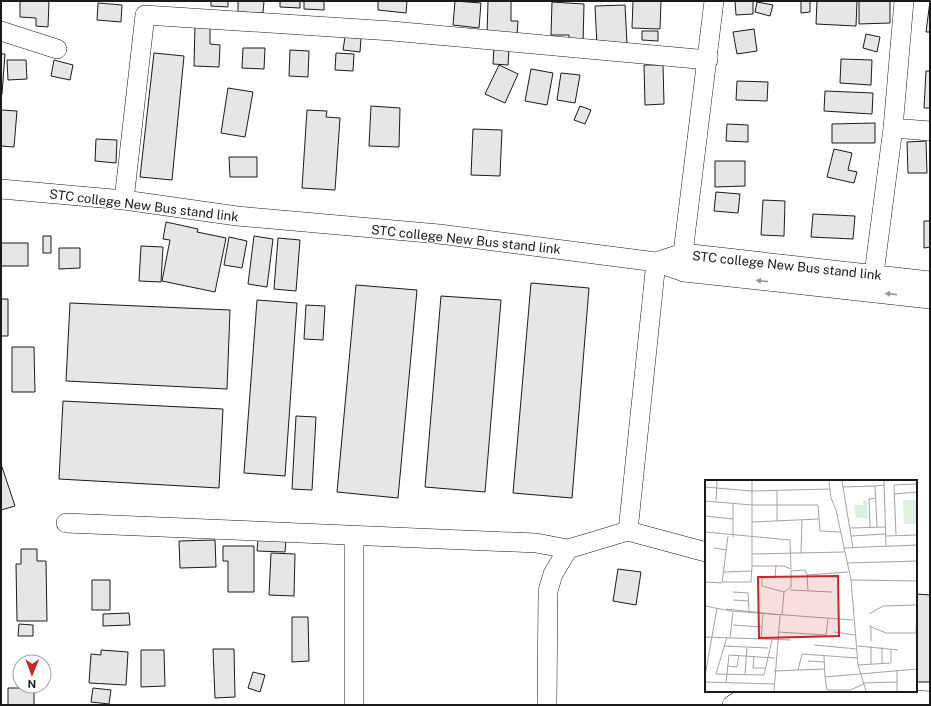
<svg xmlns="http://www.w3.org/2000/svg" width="931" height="706" viewBox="0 0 931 706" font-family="'Public Sans',sans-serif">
<rect width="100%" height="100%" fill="#fff"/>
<path fill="#e6e6e6" stroke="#1a1a1a" d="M20,1h29l-1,26 -12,-1v-8l-16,-1z
M211,1h17v6l-17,-1z
M238,1h26l-1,12 -25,-1z
M280,1h20v7l-20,-1z
M304,1h20v9l-20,-1z
M378,1h29l-1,12 -28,-3z
M455,1l26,2 -2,25 -26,-3z
M488,1h23v20h7l-1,14h-30z
M633,1h28l-1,28 -28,-1z
M735,1h18v13l-17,1z
M801,1h9v11l-9,1z
M817,1h40l-1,25 -40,-2z
M859,1h31v22l-31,1z
M930,1v31h-4z
M552,2l32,2 -1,39h-14v-8h-18z
M757,2l16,3 -3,11 -15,-4z
M98,3l24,2 -1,17 -24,-2z
M625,5l2,39 -30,2 -2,-40z
M195,24h15v20l10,1 -1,22 -25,-1z
M754,29l3,22 -20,3 -4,-22z
M642,31h16v10l-16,-1z
M866,34l14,3 -3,15 -14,-4z
M345,37l16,1 -1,14 -17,-2z
M494,47l15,1 -1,17 -15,-1z
M243,48h22l-1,21 -22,-1z
M290,50l19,1 -1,26 -19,-1z
M154,53l30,3 -12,124 -32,-3z
M336,53l18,1 -1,17 -18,-1z
M1,54h4l-3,40h-1z
M841,59l31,1 -1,25 -31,-2z
M7,60h19l1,19 -19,1z
M54,60l19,5 -3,15 -19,-4z
M499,65l19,9 -13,29 -20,-9z
M644,65h19l1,39 -19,1z
M531,69l22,4 -6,32 -22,-4z
M926,71h4v37h-6z
M561,73l19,2 -5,28 -18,-3z
M737,81l31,1 -1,19 -31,-1z
M228,88l25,4 -8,45 -24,-4z
M825,91l48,2 -1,21 -48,-3z
M371,106l29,2 -1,39 -30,-1z
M580,106l11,4 -6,14 -11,-4z
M1,110l16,1 -3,36 -13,-1z
M307,110l20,1 -1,6 14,1 -5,72 -33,-2z
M875,123v20h-43v-19z
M727,124l21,1v17l-22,-1z
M473,129l29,1 -2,46 -29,-1z
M96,139l21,1 -1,23 -21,-2z
M926,141l1,32h-19l-1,-31z
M834,149l18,4 -4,17 9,2 -3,11 -27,-6z
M229,157h28v20h-27z
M715,161h30v25l-30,1z
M716,192l24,2 -2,19 -24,-2z
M763,200l22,1 -1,35 -23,-1z
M813,214l42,2 -2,23 -42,-2z
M924,221h6v26l-6,1z
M166,222l32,7 -1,3 29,6 -11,54 -53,-11 8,-41 -7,-1z
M43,236h8v17h-8z
M254,236l19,3 -6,48 -19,-3z
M229,237l18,4 -5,27 -18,-3z
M278,238l22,2 -4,51 -22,-2z
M1,243h27v23h-27z
M141,246l22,1 -2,35 -22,-1z
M59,248h21v20l-21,1z
M531,283l58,5 -17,210 -59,-5z
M356,285l61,5 -19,208 -61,-6z
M441,296l60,4 -16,192 -60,-5z
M1,299h7v37h-7z
M257,300l40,3 -12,173 -41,-3z
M70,303l160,7 -3,79 -161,-8z
M306,305l19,1 -2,34 -19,-1z
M12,347h22l1,45h-23z
M63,401l160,8 -4,79 -160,-9z
M296,416l20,1 -4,73 -20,-1z
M1,464l14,42 -14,4z
M258,539l28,1 -1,12 -28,-1z
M215,540l1,27 -36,1 -1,-27z
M223,546h31v46h-26v-31h-5z
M21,549h16v12h9l1,60h-30l-1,-57h5z
M271,553l24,1 -1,42 -25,-1z
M618,569l23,3 -5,33 -23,-4z
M92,580h18v30h-18z
M916,594l14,1v87h-14z
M129,613l1,12 -27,1v-12z
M292,617h16l1,44 -17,1z
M19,624l14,1v11h-15z
M213,649h21l1,48 -20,1z
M101,650l27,2 -2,33 -37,-2 2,-29 10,1z
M141,650h23l1,36 -24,1z
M253,672l12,3 -5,17 -12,-4z
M8,688h26v17h-26z
M93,688l18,2 -2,14 -18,-2z"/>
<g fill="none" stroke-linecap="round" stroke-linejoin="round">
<defs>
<path id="minor" d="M1,31l56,18
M893,128l37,3
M1,189l123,11 113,16 202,18 217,28 27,-9 247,28
M124,200l21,-185 247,16 316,29
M683,253l31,-252
M656,262l28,10 246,27
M874,274l19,-146 11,-127
M66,523l470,20 32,6
M628,531l78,21
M354,535v170
M883,698l47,3
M547,705l1,-114 5,-17 15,-25 60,-18 28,-269
M732,705l13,-8 63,2 75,-1 1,-7"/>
</defs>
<use href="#minor" stroke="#1a1a1a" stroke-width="20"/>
<use href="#minor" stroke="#fff" stroke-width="19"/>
</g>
<defs><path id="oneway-solid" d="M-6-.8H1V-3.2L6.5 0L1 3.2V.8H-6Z"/></defs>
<g fill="#989898">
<use href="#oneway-solid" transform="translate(762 281) rotate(-174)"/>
<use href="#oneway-solid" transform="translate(891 294) rotate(-174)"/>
</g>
<g text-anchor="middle" stroke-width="3" stroke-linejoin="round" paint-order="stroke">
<g font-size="13" fill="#1a1a1a" stroke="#fff">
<text transform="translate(144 205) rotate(7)" y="5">STC college New Bus stand link</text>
<text transform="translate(466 239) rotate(6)" y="5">STC college New Bus stand link</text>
<text transform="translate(787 265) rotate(6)" y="5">STC college New Bus stand link</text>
</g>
</g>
<g transform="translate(705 480)">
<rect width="212" height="212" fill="#fff"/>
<path d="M162,20l1,18h-12l-2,-13h9v-4zM198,20h14v24h-13z" fill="#e0efe3"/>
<path fill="none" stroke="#a3a3a3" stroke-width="1" d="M47,1v73l92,-2M124,1l2,17 5,12 15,70 7,85 8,26M137,1l11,67M179,1l2,66M0,7l47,4 78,-2M137,7l33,-1M72,11v30M189,14l23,-2M0,21l47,4h66l2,26 20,1M11,21l1,-20M28,23v34M0,36l28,3M47,42l67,-3M165,47l-1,-28 7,-1M172,47l-2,-41 9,-1M145,48l36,-1M0,52l85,8 1,29 -7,-3h-32v-12M191,55l-2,-50 23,-1M146,56l35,-2M181,56l31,-1M9,68l12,2M138,68l74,-3M96,73l1,-33M142,83l70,-2M71,85l-1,12 -13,1v8l22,6M86,91l14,-1 2,5 41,-3M19,92l28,-1M102,95l1,16M146,100l66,1M0,102l17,1 6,-47M18,102h28l1,-16M85,110l42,2M28,112l15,1 1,19M28,120l15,1M0,126l26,5 122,9M21,129l55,6M164,134l14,-8 34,-1M77,135l2,-23 7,-5v-17M28,145l29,2M164,146l17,7h30l1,-21M166,147v14M73,152l48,3 2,-16M129,152l21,3M0,157l86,3M22,157l-11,37 48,1 8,-35M25,157l3,-25M56,159l2,-25M109,165l43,4M19,166l44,2M153,166l40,4M166,166v18M177,167v16M49,176l-1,12h12M119,176l1,21M103,181l16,1M153,185l33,-2v-14M22,186l10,1 2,-12M93,190l4,-16 55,4M192,190v21M69,191l50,-2M40,195l2,-28M0,196l12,-68M0,202l69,2M21,203l3,-28 46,3M158,203l34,-1M159,204l-14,6h-23l-2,-13 92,-8M69,211l6,-75"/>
<path fill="#c62828" fill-opacity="0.15" stroke="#c62828" stroke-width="2" d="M133,96l1,60 -80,2 -1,-61z"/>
<rect width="212" height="212" fill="none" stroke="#1a1a1a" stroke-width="2"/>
</g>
<rect width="931" height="706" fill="none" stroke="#1a1a1a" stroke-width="4"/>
<g transform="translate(32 674) rotate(181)"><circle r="19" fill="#ffffff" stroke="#a3a3a3"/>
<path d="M0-3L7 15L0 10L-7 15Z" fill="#c62828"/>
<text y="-6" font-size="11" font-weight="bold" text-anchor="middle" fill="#1a1a1a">N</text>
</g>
</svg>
